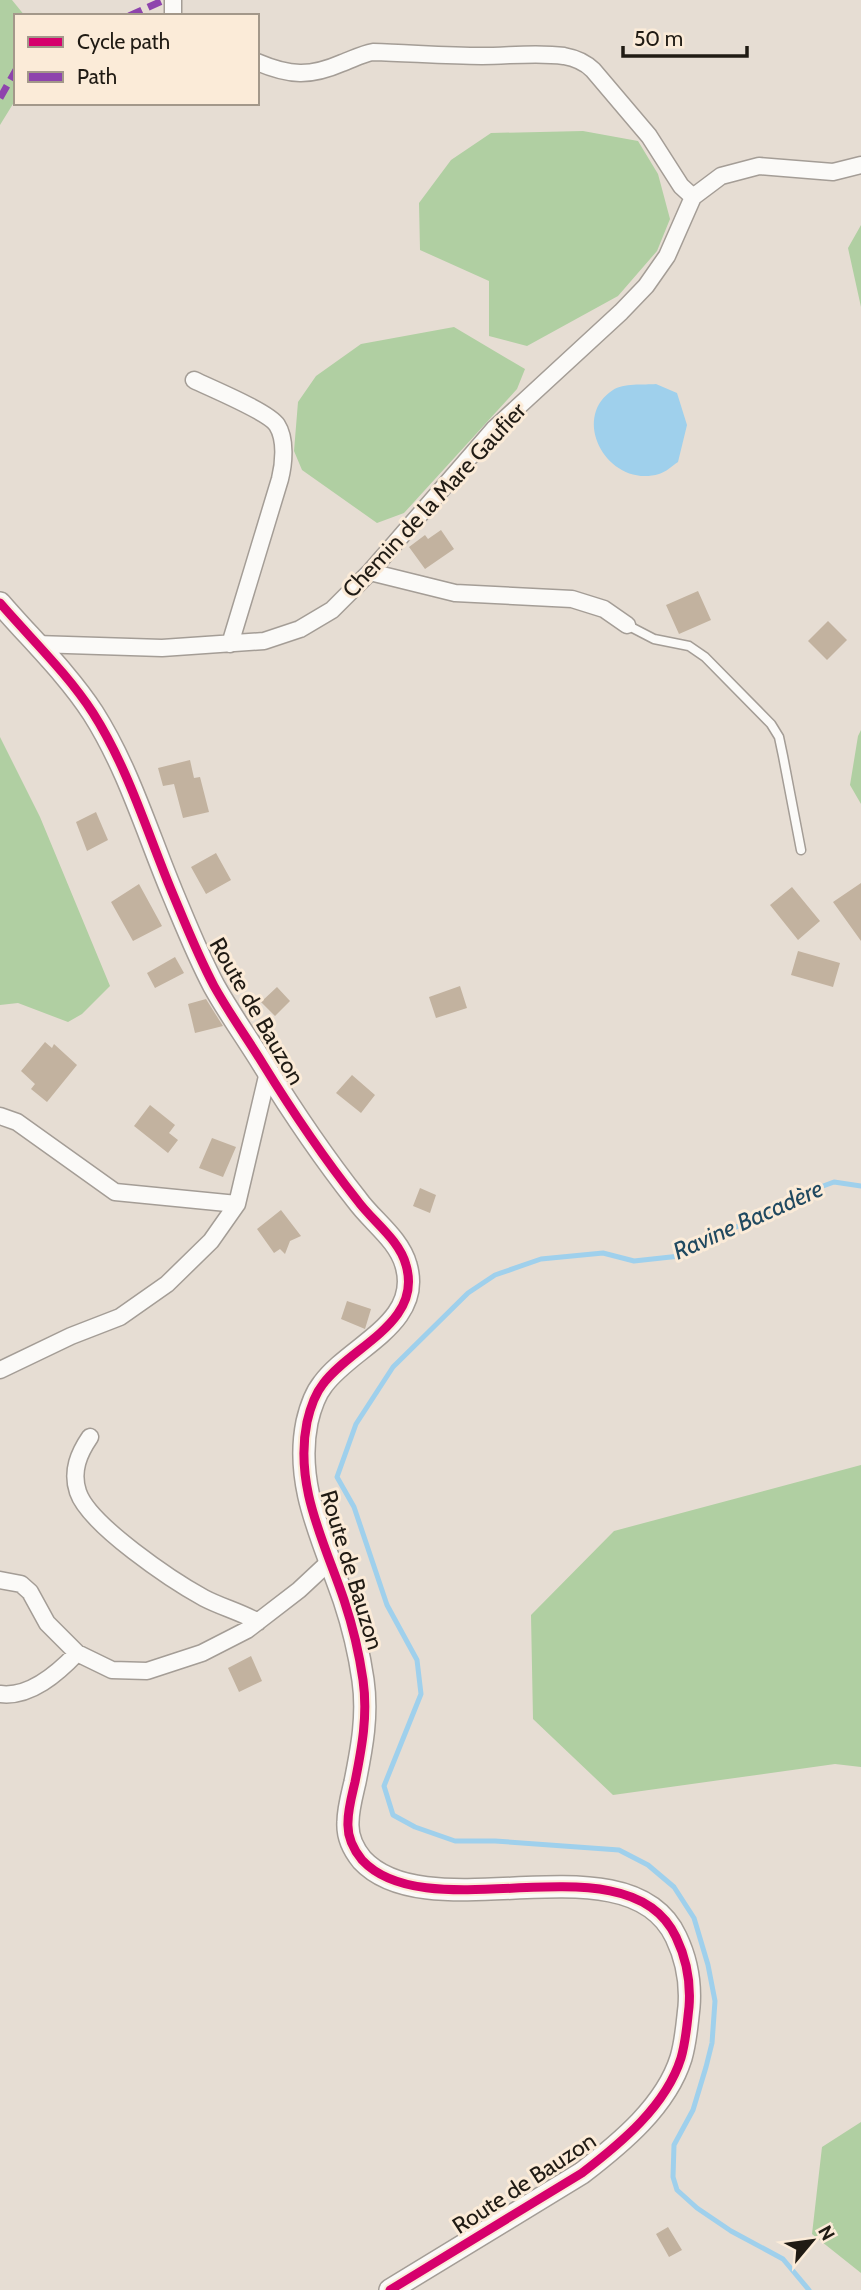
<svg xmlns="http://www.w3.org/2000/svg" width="861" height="2290" viewBox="0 0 861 2290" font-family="Cabin,sans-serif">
<rect width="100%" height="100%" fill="#e6ddd3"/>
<path fill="#b0cfa2" d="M0,0h12l13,16h-9v83l-16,26z
M583,131l55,10 20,33 12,45 -13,32 -39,45 -91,50 -38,-10v-55l-69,-31 -1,-47 32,-43 40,-27z
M861,225v82l-13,-59z
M454,327l71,42 -8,20 -113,124 -27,10 -75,-53 -8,-19 4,-49 18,-26 45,-32z
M861,730v74l-11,-19 8,-49z
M0,737l40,80 70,169 -28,28 -14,8 -50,-19 -18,2z
M861,1465v302l-26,-3 -222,31 -80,-76 -2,-104 83,-84z
M861,2122v151l-49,-39 10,-87z"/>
<path fill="#9fd0ec" d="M656,384l21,9 10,32 -9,37c-6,4 -12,10 -19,12 -51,15 -90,-56 -46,-84 10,-7 31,-5 43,-6z"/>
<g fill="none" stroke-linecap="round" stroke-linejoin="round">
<path stroke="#9fd0ec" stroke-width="5" d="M809,2290l-26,-31 -52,-28 -34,-23 -20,-18 -4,-13 1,-32 19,-35 13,-43 6,-24 3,-42 -7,-36 -14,-47 -20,-31 -26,-22 -29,-15 -124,-9h-40l-40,-14 -22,-12 -9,-29 37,-92 -4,-34 -30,-55 -33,-98 -17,-30 19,-53 37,-57 75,-74 27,-18 46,-16 62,-6 31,8 46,-5 33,-21 51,-18 32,-21 38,-14 27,4"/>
</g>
<path fill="#c2b29f" d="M441,530l13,19 -29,20 -16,-22 16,-12 3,4z
M698,591l13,29 -32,14 -13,-29z
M828,621l19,19 -20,20 -19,-19z
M190,760l4,18 6,-1 9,35 -26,6 -9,-34 -11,2 -5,-18z
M96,812l12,28 -21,11 -11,-29z
M216,853l15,27 -25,14 -15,-27z
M861,883v58l-28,-39z
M139,884l23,42 -29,15 -22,-39z
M792,887l28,34 -22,19 -28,-35z
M798,951l42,12 -7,24 -42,-12z
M175,957l9,16 -29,15 -8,-15z
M460,986l7,22 -31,10 -7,-21z
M277,987l13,14 -15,15 -14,-14z
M206,999l17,27 -28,7 -7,-29z
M45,1042l7,6 2,-4 23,21 -30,37 -16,-13 4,-5 -14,-13z
M352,1075l23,20 -14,18 -25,-20z
M150,1105l25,20 -6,8 9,7 -10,13 -34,-27z
M212,1138l24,9 -13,30 -24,-9z
M420,1188l16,7 -6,18 -17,-7z
M281,1210l20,26 -11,5 -5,13 -5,-5 -6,4 -17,-24z
M347,1301l24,8 -6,20 -24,-10z
M251,1656l11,25 -23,11 -11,-24z
M668,2227l14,23 -13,7 -13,-23z"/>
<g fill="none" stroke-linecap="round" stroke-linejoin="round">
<defs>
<path id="lane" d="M627,625l27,14 35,7 16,11 66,67 8,13 4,19 18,94"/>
<path id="street" d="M173,0v16
M257,62c33,14 53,15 85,1 11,-4 20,-9 31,-11 37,1 73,4 109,4 27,0 55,-4 82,0 11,2 21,6 29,14l56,66 32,50 12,11
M194,380c16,8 75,32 83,45 9,14 7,38 3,54l-50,165
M370,572l85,21 117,6 32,10 23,16
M36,644l126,4 102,-7 36,-12 32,-19 38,-38 124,-143 127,-117 25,-26 21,-30 26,-59 28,-21 38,-10 74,6 28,-7
M0,1116l17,6 98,70 122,12
M0,1370l71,-34 49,-19 47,-33 44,-43 26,-37 31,-132
M90,1437c-11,16 -19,34 -12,55 11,33 95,89 126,106 17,9 37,14 54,24
M0,1580l21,4 9,8 17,31 30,30 35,17 35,1 55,-18 45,-23 52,-40 30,-28
M0,1694c30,4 58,-21 77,-41"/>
<path id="secondary" d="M0,603c31,36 67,70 93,110 35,55 54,119 79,179 13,31 26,64 42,94 15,27 33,52 49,78 29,47 60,93 94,136 15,21 42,39 49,65 17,58 -55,81 -83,119 -8,10 -13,25 -16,38 -13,64 17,119 37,178 9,27 15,52 19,80 5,35 -1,67 -8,102 -3,13 -7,27 -7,40 -1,15 5,27 14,38 68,73 266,-25 314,77 11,23 15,45 13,70 -2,17 -3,34 -8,51 -15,48 -60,85 -99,115l-192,117"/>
</defs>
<use href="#lane" stroke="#a49d96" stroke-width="11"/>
<use href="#street" stroke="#a49d96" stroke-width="19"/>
<use href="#secondary" stroke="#a49d96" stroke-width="24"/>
<use href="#lane" stroke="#fbfaf8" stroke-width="8"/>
<use href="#street" stroke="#fbfaf8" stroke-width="16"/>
<use href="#secondary" stroke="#fbfaf8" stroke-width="21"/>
<path stroke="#8e44ad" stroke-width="7" stroke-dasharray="14 7" stroke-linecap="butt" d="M129,16l35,-16
M0,98l16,-28"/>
<defs>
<path id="cycleway" d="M0,603c31,36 67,70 93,110 35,55 54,119 79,179 13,31 26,64 42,94 15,27 33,52 49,78 29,47 60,93 94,136 15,21 42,39 49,65 17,58 -55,81 -83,119 -8,10 -13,25 -16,38 -13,64 17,119 37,178 9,27 15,52 19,80 5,35 -1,67 -8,102 -3,13 -7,27 -7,40 -1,15 5,27 14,38 68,73 266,-25 314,77 11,23 15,45 13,70 -2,17 -3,34 -8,51 -15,48 -60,85 -99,115l-192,117"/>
</defs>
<use href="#cycleway" stroke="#fbebd8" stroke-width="13"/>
<use href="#cycleway" stroke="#d6006c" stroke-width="9"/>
</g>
<g text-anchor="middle" stroke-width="6" stroke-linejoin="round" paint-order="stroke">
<g font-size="23" fill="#201b14" stroke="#fbebd8">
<text transform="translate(434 500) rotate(-47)" y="8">Chemin de la Mare Gaufier</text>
<text transform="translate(257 1011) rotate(60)" y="8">Route de Bauzon</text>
<text transform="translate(352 1570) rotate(73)" y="8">Route de Bauzon</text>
<text transform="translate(524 2183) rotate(-33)" y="8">Route de Bauzon</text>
</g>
<g font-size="24" font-style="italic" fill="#204960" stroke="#fbebd8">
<text transform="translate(748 1220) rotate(-24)" y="8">Ravine Bacadère</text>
</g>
</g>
<rect x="14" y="14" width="245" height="91" fill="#fbebd8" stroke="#a3988a" stroke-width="2"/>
<rect x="28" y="37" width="35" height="10" fill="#d6006c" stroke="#a3988a" stroke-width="2"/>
<text x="77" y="49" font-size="21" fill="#201b14">Cycle path</text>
<rect x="28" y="72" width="35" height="10" fill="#8e44ad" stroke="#a3988a" stroke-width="2"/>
<text x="77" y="84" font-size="21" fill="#201b14">Path</text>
<g transform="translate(812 2241) rotate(61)" stroke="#fbebd8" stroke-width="5" paint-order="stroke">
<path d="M0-5L12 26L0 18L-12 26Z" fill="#201b14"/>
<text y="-10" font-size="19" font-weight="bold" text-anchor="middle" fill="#201b14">N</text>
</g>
<path d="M623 46v10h124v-10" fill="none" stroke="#201b14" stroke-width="3.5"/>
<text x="634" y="46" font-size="21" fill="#201b14" stroke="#fbebd8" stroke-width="5" paint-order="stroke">50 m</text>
</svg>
